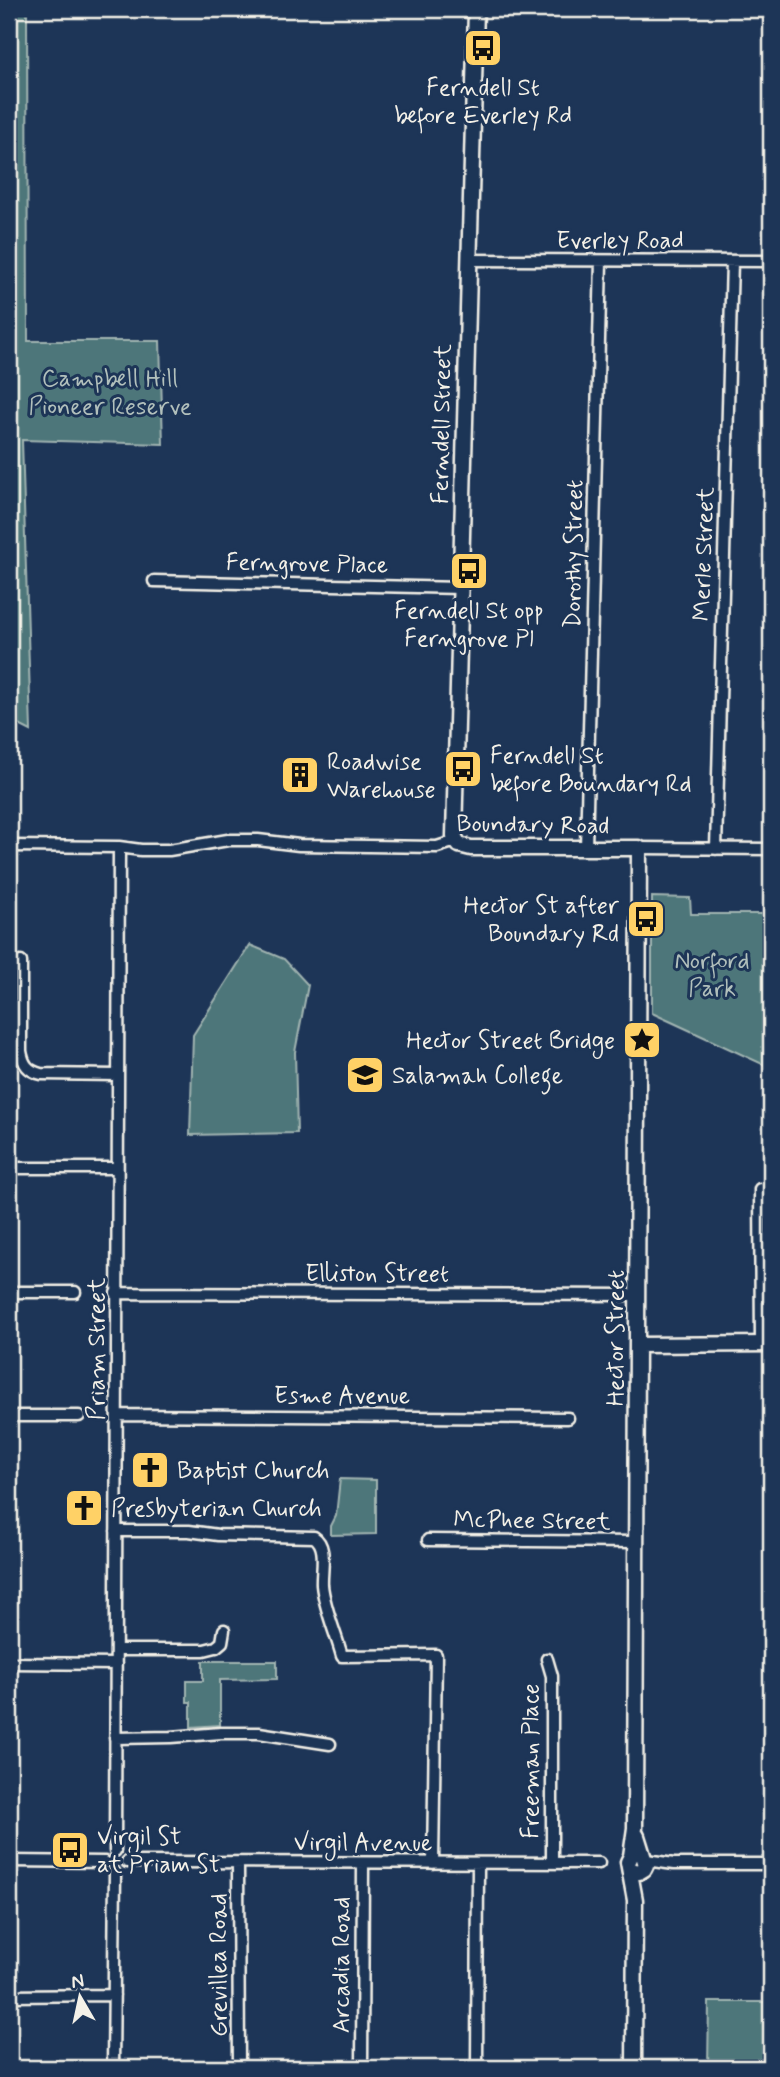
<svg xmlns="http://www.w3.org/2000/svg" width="780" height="2077" viewBox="0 0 780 2077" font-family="Mynerve,sans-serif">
<rect width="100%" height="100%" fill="#1d3557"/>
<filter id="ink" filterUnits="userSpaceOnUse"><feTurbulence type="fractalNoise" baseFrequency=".0143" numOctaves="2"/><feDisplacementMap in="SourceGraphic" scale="14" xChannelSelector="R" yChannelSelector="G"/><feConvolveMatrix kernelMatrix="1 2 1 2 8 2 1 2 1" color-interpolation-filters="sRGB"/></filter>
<g filter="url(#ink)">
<path fill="#4e767a" stroke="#a1b4b1" stroke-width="2" d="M9,9h18l1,332h132l3,103 -141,-4 9,291 -22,-11z
M652,897l38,1 1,16h80v154l-119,-55z
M250,945l34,14 24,26 -13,67 2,81 -107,2 3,-100z
M340,1479l36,1v54l-45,1v-9l5,-10z
M203,1661h74v18l-57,1v45l-29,2v-25h-4v-21h16z
M709,2002h62l-1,66h-62z"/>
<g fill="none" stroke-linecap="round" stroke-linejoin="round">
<defs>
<path id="street" d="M468,260l303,1
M154,581l306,7
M9,846l110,1 22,3h28l59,-10h30l41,5 138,2 19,-6
M586,848l15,-587
M639,848l132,1
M716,849l16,-588
M21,962v89c2,13 7,20 20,23l77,1
M9,1168h108
M760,1189l1,155
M9,1292h66
M116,1293l522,2
M117,1415l451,3
M9,1416h70
M116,1531h73l29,4 96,2c14,9 7,33 8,48 2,22 14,49 20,71l94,-1 -3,208
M428,1540l208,2
M117,1650h87l12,-3 6,-5 2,-12
M547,1659l5,17v187
M9,1663l107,1
M115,1738l56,-1 50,-4h38l71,11
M115,1851l4,-1004
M646,1860l28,4h97
M9,1861l96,1
M127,1862l472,1
M238,1863l1,205
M9,1996l105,-1
M113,2068l2,-195
M362,2068l1,-205
M477,2068l1,-204"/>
<path id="secondary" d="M476,9l-22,827 5,9 12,3h168l-4,980 -4,28 -3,6 7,38 -1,168
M637,1345l134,-1
M631,1870l8,2 5,-3 2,-4 -9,-29"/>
</defs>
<use href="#street" stroke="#f4f1e8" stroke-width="15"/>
<use href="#secondary" stroke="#f4f1e8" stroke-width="19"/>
<use href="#street" stroke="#1d3557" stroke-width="10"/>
<use href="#secondary" stroke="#1d3557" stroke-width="14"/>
</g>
</g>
<defs>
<symbol id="bus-square" viewBox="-11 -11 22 22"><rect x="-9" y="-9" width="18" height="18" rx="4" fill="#ffd166" stroke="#1d3557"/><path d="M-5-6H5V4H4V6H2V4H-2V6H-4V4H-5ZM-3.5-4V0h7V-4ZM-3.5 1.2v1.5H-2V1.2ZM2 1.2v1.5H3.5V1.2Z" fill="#111"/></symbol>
<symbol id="building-square" viewBox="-11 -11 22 22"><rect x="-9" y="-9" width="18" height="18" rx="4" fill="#ffd166" stroke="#1d3557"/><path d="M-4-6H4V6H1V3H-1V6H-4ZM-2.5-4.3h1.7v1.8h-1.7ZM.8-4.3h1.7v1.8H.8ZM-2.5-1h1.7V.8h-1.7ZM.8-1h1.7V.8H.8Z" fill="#111"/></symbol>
<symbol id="sight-square" viewBox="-11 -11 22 22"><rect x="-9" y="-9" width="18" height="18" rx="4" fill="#ffd166" stroke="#1d3557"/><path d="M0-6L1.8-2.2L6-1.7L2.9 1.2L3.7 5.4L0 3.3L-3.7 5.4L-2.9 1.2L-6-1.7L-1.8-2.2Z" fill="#111"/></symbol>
<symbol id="school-square" viewBox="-11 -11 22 22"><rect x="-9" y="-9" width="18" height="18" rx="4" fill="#ffd166" stroke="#1d3557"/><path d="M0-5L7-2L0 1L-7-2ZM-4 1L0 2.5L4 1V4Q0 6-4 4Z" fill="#111"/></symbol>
<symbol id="church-square" viewBox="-11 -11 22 22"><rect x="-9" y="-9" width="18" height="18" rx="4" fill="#ffd166" stroke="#1d3557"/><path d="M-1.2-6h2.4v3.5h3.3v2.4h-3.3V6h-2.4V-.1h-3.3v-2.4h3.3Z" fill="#111"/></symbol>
</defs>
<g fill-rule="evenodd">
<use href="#bus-square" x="461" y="26" width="44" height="44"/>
<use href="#bus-square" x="447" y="549" width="44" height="44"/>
<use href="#bus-square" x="441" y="747" width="44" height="44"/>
<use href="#building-square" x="278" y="753" width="44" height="44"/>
<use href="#bus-square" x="624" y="897" width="44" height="44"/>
<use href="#sight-square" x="620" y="1018" width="44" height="44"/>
<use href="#school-square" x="343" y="1053" width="44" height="44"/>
<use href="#church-square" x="128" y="1448" width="44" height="44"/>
<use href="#church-square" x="62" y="1486" width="44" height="44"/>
<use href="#bus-square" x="48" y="1828" width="44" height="44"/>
</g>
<g text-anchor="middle" stroke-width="6" stroke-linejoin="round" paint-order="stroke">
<g font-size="24" fill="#f4f1e8" stroke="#1d3557" text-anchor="start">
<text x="483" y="95" text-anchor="middle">Ferndell St<tspan x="483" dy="28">before Everley Rd</tspan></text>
<text x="469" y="618" text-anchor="middle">Ferndell St opp<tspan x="469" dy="28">Ferngrove Pl</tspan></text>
<text x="490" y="763">Ferndell St<tspan x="490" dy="28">before Boundary Rd</tspan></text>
<text x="327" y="769">Roadwise<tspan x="327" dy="28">Warehouse</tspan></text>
<text x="619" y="913" text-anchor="end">Hector St after<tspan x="619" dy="28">Boundary Rd</tspan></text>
<text x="615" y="1048" text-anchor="end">Hector Street Bridge</text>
<text x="392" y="1083">Salamah College</text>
<text x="177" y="1478">Baptist Church</text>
<text x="111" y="1516">Presbyterian Church</text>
<text x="97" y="1844">Virgil St<tspan x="97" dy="28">at Priam St</tspan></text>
</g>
<g font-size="24" fill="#f4f1e8" stroke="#1d3557">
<text x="620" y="248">Everley Road</text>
<text transform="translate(441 424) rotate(-89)" y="8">Ferndell Street</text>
<text transform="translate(573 554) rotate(-89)" y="8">Dorothy Street</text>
<text transform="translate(703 554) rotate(-88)" y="8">Merle Street</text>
<text transform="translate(307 563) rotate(1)" y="8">Ferngrove Place</text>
<text transform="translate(533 824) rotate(1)" y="8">Boundary Road</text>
<text x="377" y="1281">Elliston Street</text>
<text transform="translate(615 1338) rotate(-90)" y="8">Hector Street</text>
<text transform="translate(96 1349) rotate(-90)" y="8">Priam Street</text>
<text x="342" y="1403">Esme Avenue</text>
<text transform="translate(532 1520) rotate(1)" y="8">McPhee Street</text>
<text transform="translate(530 1761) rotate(-90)" y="8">Freeman Place</text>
<text x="363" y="1850">Virgil Avenue</text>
<text transform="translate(218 1965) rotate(-90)" y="8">Grevillea Road</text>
<text transform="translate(341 1965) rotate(-90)" y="8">Arcadia Road</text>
</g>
<g font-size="24" fill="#b2c0bc" stroke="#1d3557">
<text x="110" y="386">Campbell Hill<tspan x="110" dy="28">Pioneer Reserve</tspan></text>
<text x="712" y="968">Norford<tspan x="712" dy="28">Park</tspan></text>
</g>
</g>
<rect width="780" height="2077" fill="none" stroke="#1d3557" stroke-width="35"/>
<rect x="18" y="18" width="745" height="2042" fill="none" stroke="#f4f1e8" stroke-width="2.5" filter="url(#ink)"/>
<g transform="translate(80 1997) rotate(351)" stroke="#1d3557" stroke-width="5" paint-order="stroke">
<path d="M0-5L12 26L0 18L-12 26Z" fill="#f4f1e8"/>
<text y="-10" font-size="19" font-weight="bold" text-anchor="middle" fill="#f4f1e8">N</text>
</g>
</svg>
